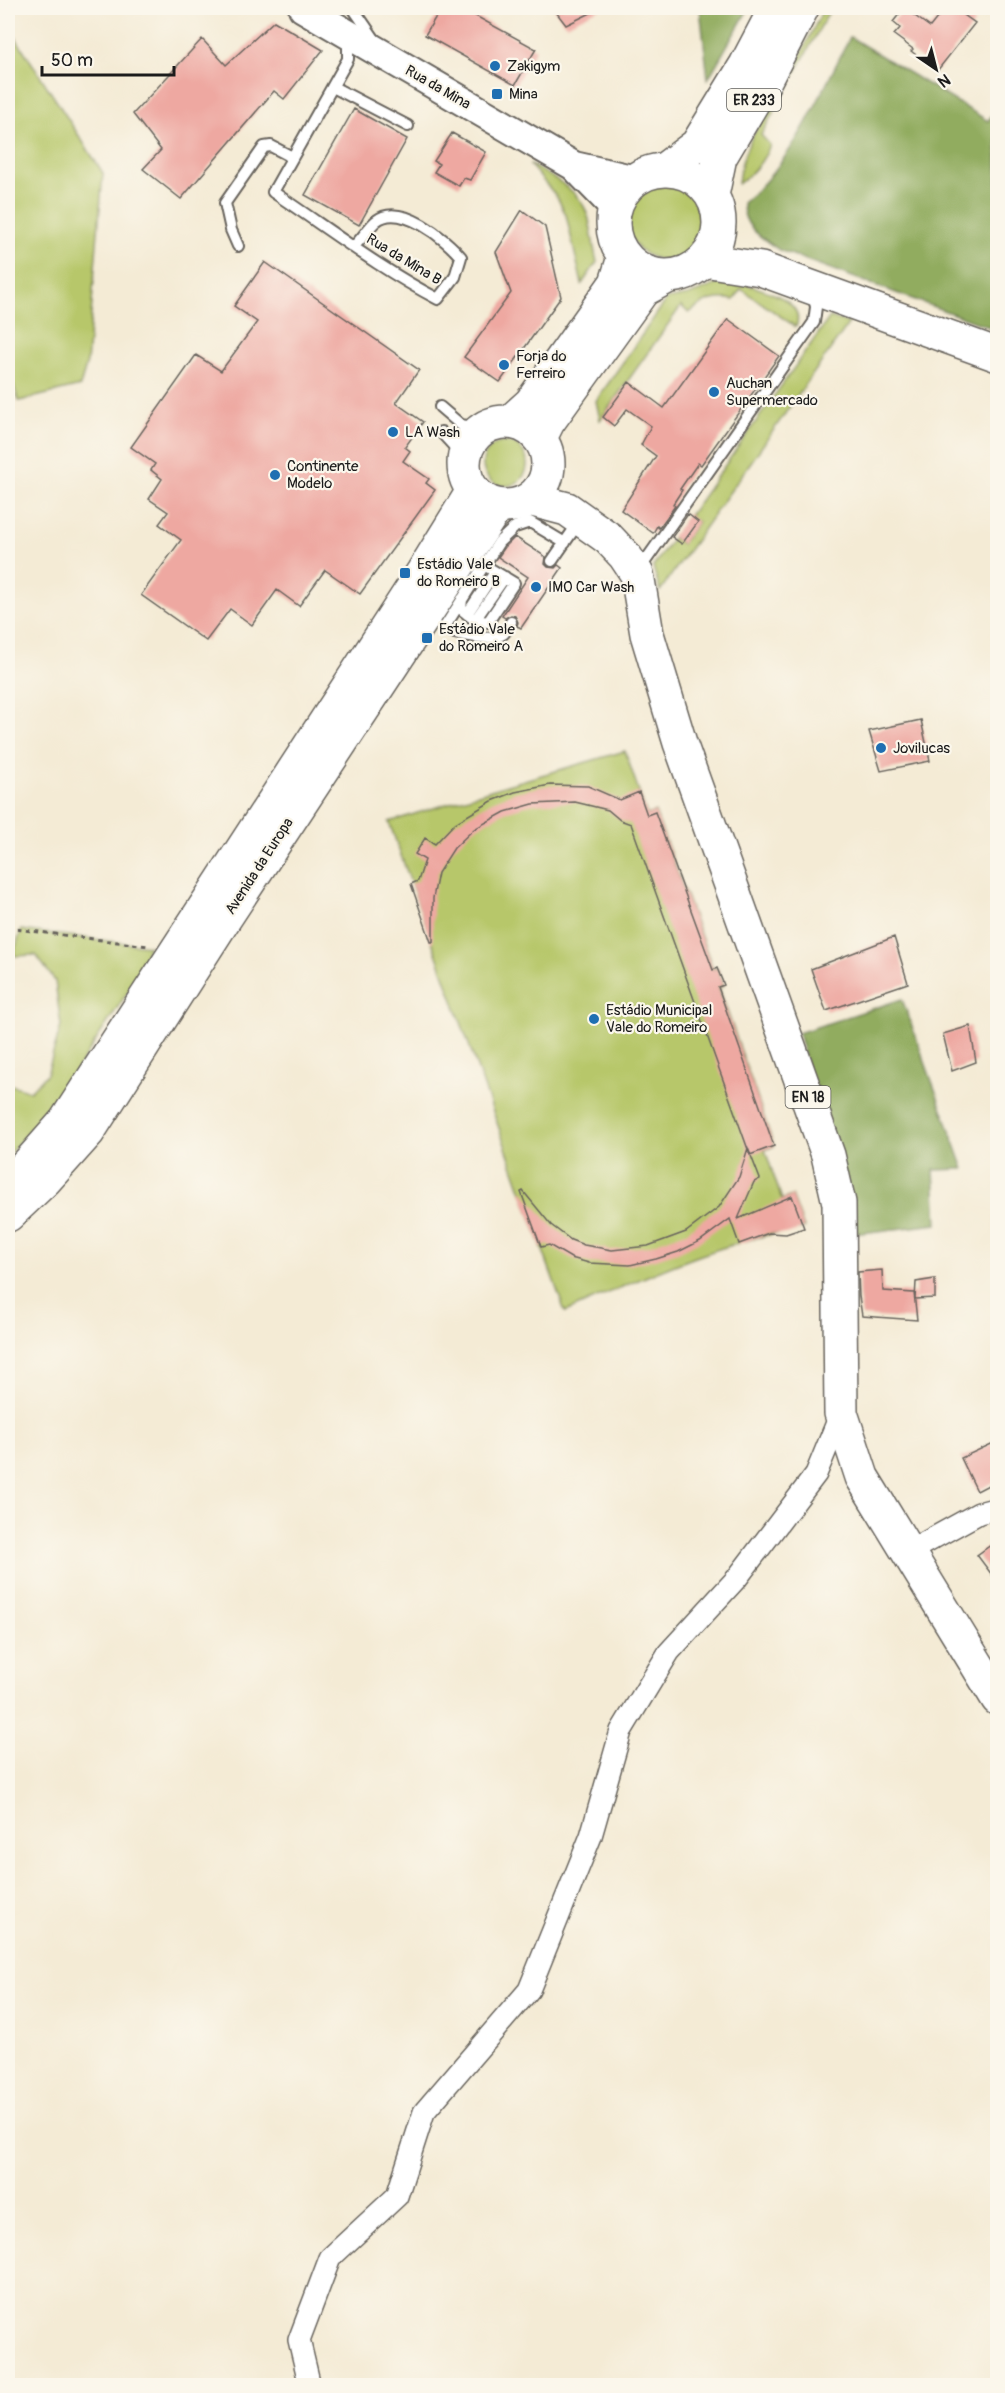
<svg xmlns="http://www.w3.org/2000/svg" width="1005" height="2393" viewBox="0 0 1005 2393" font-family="Pangolin,sans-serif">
<rect width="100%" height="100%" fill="#fbf7ec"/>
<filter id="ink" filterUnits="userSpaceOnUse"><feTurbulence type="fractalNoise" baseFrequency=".0167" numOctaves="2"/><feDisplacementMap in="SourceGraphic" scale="12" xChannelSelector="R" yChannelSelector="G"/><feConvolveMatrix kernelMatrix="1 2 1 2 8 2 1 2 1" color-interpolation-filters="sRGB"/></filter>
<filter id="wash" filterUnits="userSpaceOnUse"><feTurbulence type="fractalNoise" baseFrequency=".008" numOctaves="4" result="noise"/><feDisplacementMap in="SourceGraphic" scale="24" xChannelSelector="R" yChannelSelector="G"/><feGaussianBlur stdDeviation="1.35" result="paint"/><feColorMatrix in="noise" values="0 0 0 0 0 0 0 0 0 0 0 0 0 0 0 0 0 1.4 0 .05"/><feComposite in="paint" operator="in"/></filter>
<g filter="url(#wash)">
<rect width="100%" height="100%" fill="#f4ebd5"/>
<path fill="#b7c76a" stroke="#6a7243" stroke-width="1.5" d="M824,8h7l-70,127 9,10c-6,17 -18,29 -32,39 3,-41 30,-71 50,-106 13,-23 24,-47 36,-70z
M8,26l95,147 -16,189 -7,24 -61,15 -11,-32z
M529,164c23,13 51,25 59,52 4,14 5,31 9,46l-15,22 -16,-69 -9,-18z
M627 220a40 40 0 1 1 80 0a40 40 0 1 1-80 0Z
M730,279c20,8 78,17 66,48l-55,-38 -7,11c-19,-4 -30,1 -45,13l-8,-7 -81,114 -4,-19 71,-102 22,-4z
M830,317l19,6 -189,268 -7,-24 20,-29 9,6 16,-22 -9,-6z
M483 464a22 22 0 1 1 44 0a22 22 0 1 1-44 0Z
M625,751l22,64 8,-3 58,157 4,-1 7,17 -5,3 55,158 -9,4 17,50 10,-4 12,32c-85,13 -161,50 -239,84l-176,-490 118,-37z
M21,930l128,16 -12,32 -81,123 -48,54v-71l22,7 17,-17 14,-48 -6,-45 -19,-26 -23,1z"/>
<path fill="#91ac5e" stroke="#56643d" stroke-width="1.5" d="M700,8h49l-41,71z
M850,37l138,84 9,-14v223l-218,-80c-17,-12 -37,-23 -36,-47 51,-42 77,-108 107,-166z
M902,999l62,170 -30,1 3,54 -84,10 -55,-201z"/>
<g id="blocks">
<path fill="#eea8a1" d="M441,8h20l75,41 -21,36 -90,-50z
M553,8h48l-35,17z
M904,8l26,19 15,-19h9l21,15 -38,48 -26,-20 2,-2 -19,-14 6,-7 -7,-6z
M274,21l49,29 -39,49 -10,-8 -93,108 -38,-30 18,-19 -28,-36 69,-75 24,26z
M354,109l53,30 -48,86 -54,-30z
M452,133l34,19 -16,28 -6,-2 -5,8 -25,-14 5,-8 -5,-3z
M522,210l23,17 16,70 -61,85 -36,-25 47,-64 -15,-41z
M265,262l154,108 -23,33 27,19 -18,25 5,4 -7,10 26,18 -3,4 9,7 -75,104 -35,-24 -26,36 -22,-16 -25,35 -22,-16 -24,32 -65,-46 40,-55 -22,-16 9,-12 -19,-13 13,-20 -11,-9 4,-6 -24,-17 65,-92 25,16 36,-49 -23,-16z
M728,319l51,37 -78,109 -3,-2 -18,26 2,1 -9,14 2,2 -16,22 -2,-2 -4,7 -32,-23 35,-54 -15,-11 10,-19 -24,-17 -13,17 -11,-9 26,-35 35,26z
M688,514l10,8 -16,22 -10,-7z
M515,537l31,20 -1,7 3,3 7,1 3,-3 4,3 -41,60 -4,-2 1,-4 -3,-6 -4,-1 -6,3 -3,-2 26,-39 -30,-20 7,-10z
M921,720l9,41 -49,10 -12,-40z
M550,785l38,1 32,14 19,-8 8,23 8,-3 58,158 4,-2 7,17 -6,2 56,159 -24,9 -119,-331 -11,-4 -12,-10 -33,-8 -42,2 -28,8 -31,17 -20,19 -16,25 -5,25v44h-2l-20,-58 7,-3 7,-21 -10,-6 10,-16 10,6 20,-21 37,-22 23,-9z
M894,937l14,46 -82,28 -15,-42z
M970,1026l6,36 -24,9 -9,-37z
M748,1148l12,31 -6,3 -16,37 54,-23 12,32 -18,6 -17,-1 -30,11 -9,-25 -30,22 -22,11 -22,7 -26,6 -41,-2 -18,-5 -22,-13 -8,2 -20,-55 2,-1 28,34 20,15 13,5 28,5 36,-4 38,-14 33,-25 20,-30z
M882,1270l1,21 31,2 3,27 -55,-4 -3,-20 -1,-24z
M935,1279v19l-20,1 1,-17z
M998,1441v39l-21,11 -16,-33z
M998,1540v43l-21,-28z"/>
</g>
</g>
<g filter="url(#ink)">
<use href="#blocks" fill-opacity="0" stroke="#68645d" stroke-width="1.5"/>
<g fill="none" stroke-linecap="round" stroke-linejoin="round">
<defs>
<path id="service" d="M353,8l22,32
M348,37v22l-75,133c54,36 107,77 165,107l17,-22 6,-20c-15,-18 -61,-56 -85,-36 -8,7 -14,18 -22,25
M333,87l75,39
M238,246l-7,-16 -6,-27 39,-56 7,-1 21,11
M440,407l21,18 22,4
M441,432l23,25
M552,561l27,-39
M639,570l175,-248 2,-15 -3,-14
M462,599l-1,10 14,11 13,2 26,-39 -30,-18
M467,614l28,-42
M475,620l30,-43
M511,622c-2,3 -5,10 -8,12 -11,8 -49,1 -59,-6l55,-86 16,-15 15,-5 35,21"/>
<path id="minor" d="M908,1552l71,-39 19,-5
M310,2386l-11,-46 31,-82 67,-62 27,-84 105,-122 62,-154 30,-105 48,-79 68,-74 79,-104 25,-61"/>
<path id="secondary" d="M303,8l271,158 41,42
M574,166l62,14"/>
<path id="primary" d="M665,169l32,-24 49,-80 30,-57
M613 223a53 53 0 1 1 106 0a53 53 0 1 1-106 0Z
M712,195l8,-38 41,-69 41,-80
M704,260l57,9 237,86
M464 464a42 42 0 1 1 84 0a42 42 0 1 1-84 0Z
M510,422l21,-19 85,-120 8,-26
M540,438l8,-16 95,-132 24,-13
M529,499l38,10 41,29 17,18 12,18 10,60 33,109 148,412 11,48 2,210 21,64 136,222
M8,1183l20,-19 37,-42 358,-550 50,-81
M8,1215l37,-35 43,-48 137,-214 272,-412"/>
</defs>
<use href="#service" stroke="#68645d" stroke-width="14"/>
<use href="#minor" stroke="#68645d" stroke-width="24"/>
<use href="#secondary" stroke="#68645d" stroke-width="32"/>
<use href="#primary" stroke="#68645d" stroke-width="36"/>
<path stroke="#68645d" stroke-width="3" stroke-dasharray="4.5 4.5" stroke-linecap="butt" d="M8,928l140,18"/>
<use href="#service" stroke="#fff" stroke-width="10"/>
<use href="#minor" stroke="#fff" stroke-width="21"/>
<use href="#secondary" stroke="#fff" stroke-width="28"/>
<use href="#primary" stroke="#fff" stroke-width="33"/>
</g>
</g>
<g fill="#1f6fb2" stroke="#fbf7ec" stroke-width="2">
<circle cx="495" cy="66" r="6"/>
<rect x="491" y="88" width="12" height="12" rx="3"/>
<circle cx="504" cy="365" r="6"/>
<circle cx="714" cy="392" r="6"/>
<circle cx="393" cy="432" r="6"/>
<circle cx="275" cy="475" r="6"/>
<rect x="399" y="567" width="12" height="12" rx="3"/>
<circle cx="536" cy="587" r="6"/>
<rect x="421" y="632" width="12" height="12" rx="3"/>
<circle cx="881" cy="748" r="6"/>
<circle cx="594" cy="1019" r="6"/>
</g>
<g text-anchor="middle" stroke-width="4.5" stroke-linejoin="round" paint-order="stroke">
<g fill="#fbf7ec" stroke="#5f5e5a" stroke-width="1.5">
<rect x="727" y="89" width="54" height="22" rx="4.5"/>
<rect x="785.5" y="1086" width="45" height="22" rx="4.5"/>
</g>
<g font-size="14" font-weight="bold" fill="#1c1c1c">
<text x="754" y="105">ER 233</text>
<text x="808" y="1102">EN 18</text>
</g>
<g font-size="15" fill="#1c1c1c" stroke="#fbf7ec" text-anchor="start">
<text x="507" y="71">Zakigym</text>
<text x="509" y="99">Mina</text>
<text x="516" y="361">Forja do<tspan x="516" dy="17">Ferreiro</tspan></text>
<text x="726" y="388">Auchan<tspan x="726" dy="17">Supermercado</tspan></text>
<text x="405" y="437">LA Wash</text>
<text x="287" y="471">Continente<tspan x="287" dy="17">Modelo</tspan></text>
<text x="417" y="569">Estádio Vale<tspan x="417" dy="17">do Romeiro B</tspan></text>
<text x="548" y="592">IMO Car Wash</text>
<text x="439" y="634">Estádio Vale<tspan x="439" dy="17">do Romeiro A</tspan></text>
<text x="893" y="753">Jovilucas</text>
<text x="606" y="1015">Estádio Municipal<tspan x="606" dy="17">Vale do Romeiro</tspan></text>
</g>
<g font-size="15" fill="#1c1c1c" stroke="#fbf7ec">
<text transform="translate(438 87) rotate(30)" y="5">Rua da Mina</text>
<text transform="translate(404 259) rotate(31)" y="5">Rua da Mina B</text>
<text transform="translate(259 866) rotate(-57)" y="5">Avenida da Europa</text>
</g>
</g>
<rect width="1005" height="2393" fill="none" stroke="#fbf7ec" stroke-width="30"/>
<g transform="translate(936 69) rotate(145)" stroke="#fbf7ec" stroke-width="4.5" paint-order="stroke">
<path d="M0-4.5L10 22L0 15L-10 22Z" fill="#1c1c1c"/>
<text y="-9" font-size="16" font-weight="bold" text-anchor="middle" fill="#1c1c1c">N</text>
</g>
<path d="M42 66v9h132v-9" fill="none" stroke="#1c1c1c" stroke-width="3"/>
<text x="51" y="66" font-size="18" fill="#1c1c1c" stroke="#fbf7ec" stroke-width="4.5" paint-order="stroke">50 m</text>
</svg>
